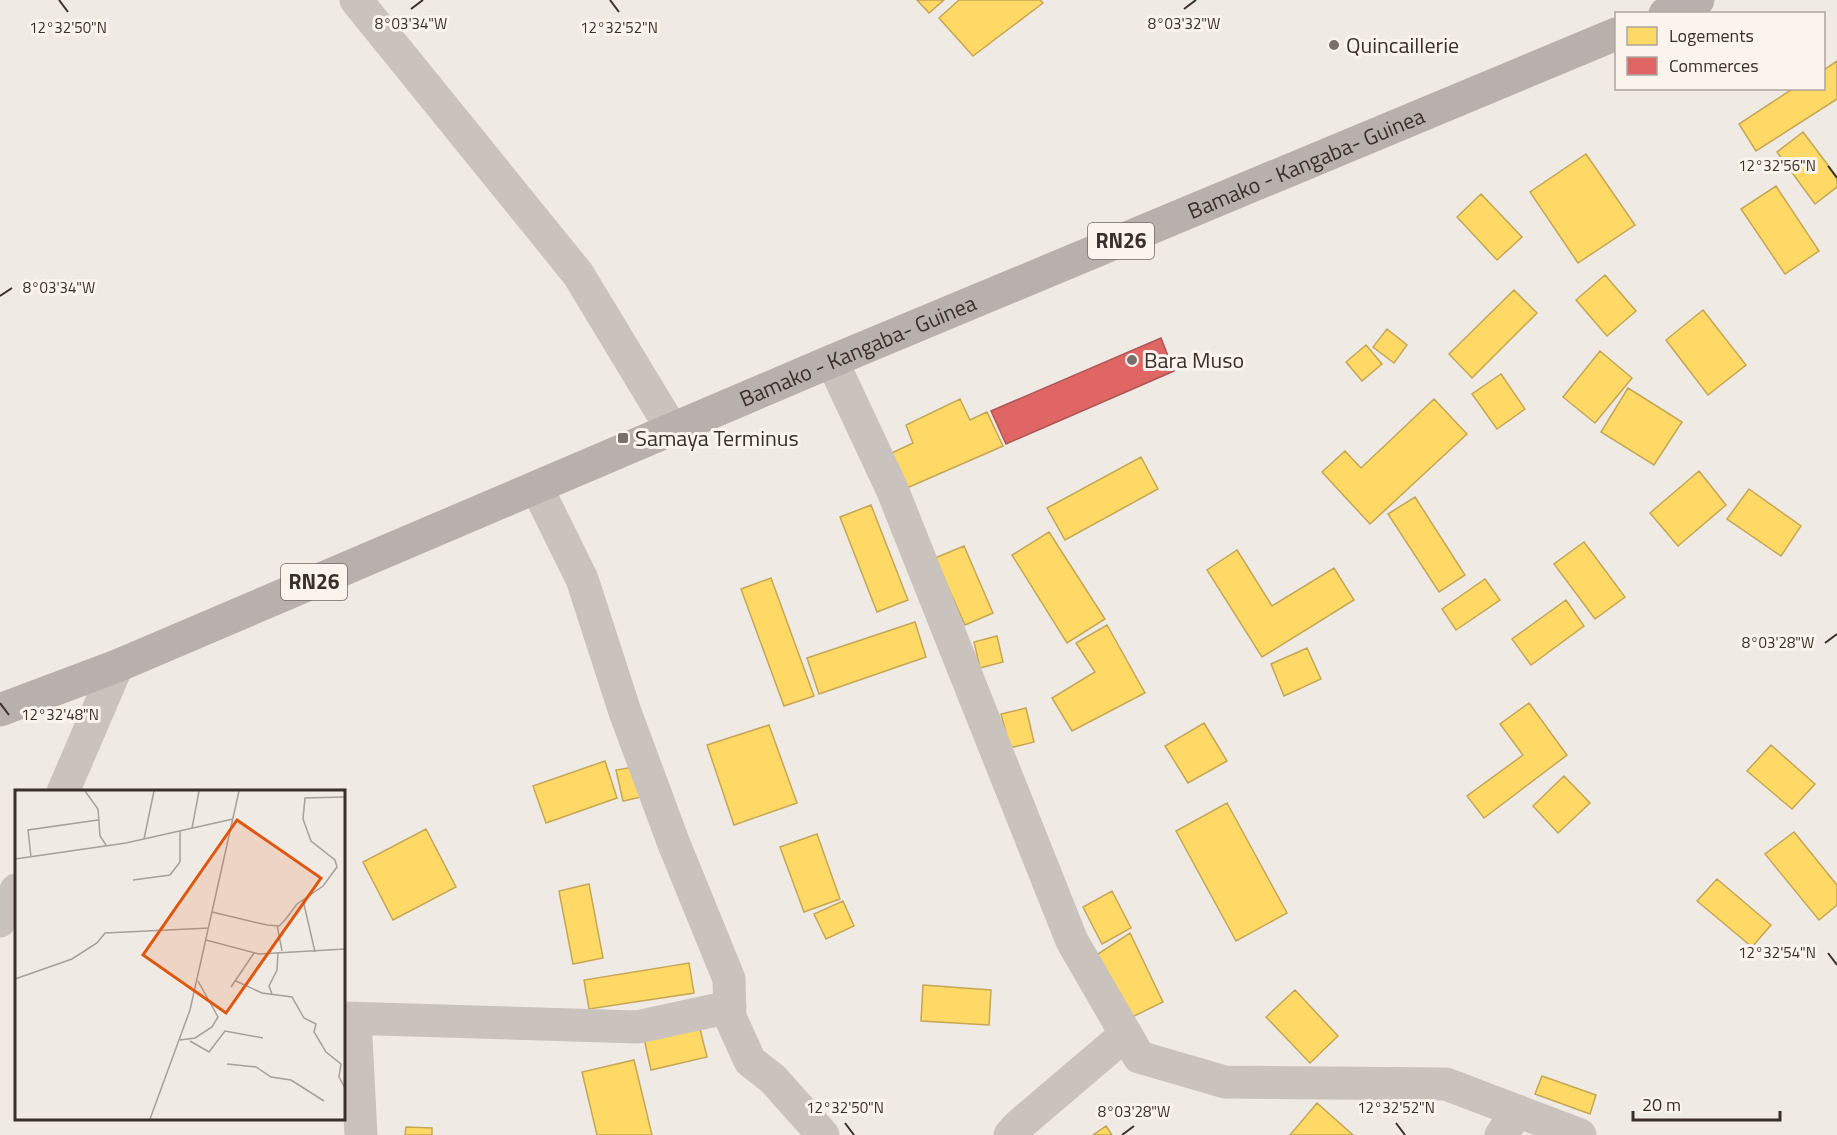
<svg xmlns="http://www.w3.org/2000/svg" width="1837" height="1135" viewBox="0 0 1837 1135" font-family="'Titillium Web',sans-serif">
<rect width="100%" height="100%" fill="#f0eae4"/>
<path fill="#ffd966" stroke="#c4a654" stroke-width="1.5" d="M917,0h27l-15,13z
M959,0h81l3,3 -70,53 -34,-38z
M1837,61v38l-81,52 -17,-27 55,-36h30v-18z
M1803,132l34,45v10l-22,17 -38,-52z
M1586,154l49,71 -57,38 -48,-71z
M1776,186l43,65 -34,23 -44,-65z
M1481,194l41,43 -25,23 -40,-43z
M1605,275l31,36 -29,25 -31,-36z
M1514,290l23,23 -65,65 -23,-24z
M1703,310l43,55 -38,30 -42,-55z
M1387,329l20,16 -13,18 -21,-16z
M1366,345l16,19 -20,17 -16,-19z
M1600,351l32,27 -37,45 -32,-26z
M1501,374l24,35 -28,20 -25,-35z
M1628,388l54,34 -28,43 -53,-33z
M960,399l10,21 17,-8 16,34 -103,45 -17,-34 30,-14 -7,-18z
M1434,399l33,35 -97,90 -48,-52 23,-21 16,17z
M1141,457l17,32 -93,51 -18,-32z
M1699,471l27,34 -48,41 -28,-33z
M1749,489l52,37 -20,30 -54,-37z
M1415,497l50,78 -26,17 -51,-78z
M871,505l37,95 -31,12 -37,-95z
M1049,532l56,87 -38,24 -55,-88z
M1584,542l41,55 -30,22 -41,-55z
M964,546l29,67 -28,12 -30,-67z
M1237,550l35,56 62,-38 20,32 -92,57 -55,-87z
M771,578l43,118 -30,10 -43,-117z
M1485,579l15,21 -44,30 -14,-21z
M1566,600l18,26 -53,39 -19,-26z
M915,622l11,35 -107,37 -12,-36z
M1107,625l38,68 -73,38 -20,-33 43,-26 -19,-29z
M997,636l6,26 -23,6 -6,-26z
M1307,648l14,31 -37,17 -13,-32z
M1529,703l38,52 -83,63 -17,-22 56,-41 -23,-31z
M1026,708l8,34 -24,6 -9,-34z
M1204,723l23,38 -39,22 -23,-37z
M769,725l28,78 -63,22 -27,-80z
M1771,745l44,39 -23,25 -45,-38z
M605,761l12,37 -71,25 -13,-37z
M639,766l7,30 -23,5 -7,-31z
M1564,776l26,27 -32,30 -25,-27z
M1227,803l60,110 -51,28 -60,-110z
M426,829l30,58 -63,33 -30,-58z
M1794,832l43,53v20l-18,15 -54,-66z
M817,834l23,65 -36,13 -24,-65z
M1717,879l54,46 -19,22 -55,-46z
M589,884l14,74 -30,6 -14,-73z
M1112,891l19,37 -29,16 -19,-37z
M843,901l11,25 -28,13 -12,-25z
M1130,933l33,69 -35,17 -30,-65z
M689,963l5,30 -105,16 -5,-29z
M923,985l68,5 -2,35 -68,-4z
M1295,990l43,46 -28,27 -44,-46z
M698,1021l9,36 -56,13 -8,-36z
M634,1060l18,75h-55l-15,-63z
M1542,1076l54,19 -6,19 -55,-20z
M1317,1103l36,32h-63z
M1106,1126l6,9h-19z
M406,1127l26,1v7h-27z"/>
<path fill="#e06666" stroke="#ae5654" stroke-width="1.5" d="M1161,338l13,33 -168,73 -15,-33z"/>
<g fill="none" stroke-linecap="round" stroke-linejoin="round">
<path stroke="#c9c2bd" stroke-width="33" d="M356,0l222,274 95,157
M832,361l60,128 180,452 67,116 86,25 221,2 134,51
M537,488l45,91 43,133 49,132 55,135 1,38 20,44 23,18 50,56
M63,792l54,-126
M0,921l16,-31
M344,1018l293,9 93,-20
M355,1018l6,117
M1010,1135l8,-9 108,-92
M1501,1135l17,-24"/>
<g stroke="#b8b0ac" stroke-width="33">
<path d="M1665,14l33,-14"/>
<path id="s1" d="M0,710l117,-44 715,-305 784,-327"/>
</g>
</g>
<path fill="none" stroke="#3a2f2a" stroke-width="2" d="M59,0l9,12M610,0l9,12M411,9l12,-9M1184,9l12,-9M1828,166l9,12M0,296l12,-8M1825,643l12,-9M0,703l9,12M1828,953l9,12M845,1123l9,12M1396,1123l9,12M1122,1135l12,-9"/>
<g fill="#7a706b" stroke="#fbf4ed" stroke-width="2">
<circle cx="1334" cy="45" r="6"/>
<circle cx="1132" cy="360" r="6"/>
<rect x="617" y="432" width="12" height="12" rx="3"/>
</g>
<g text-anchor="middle" stroke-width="6" stroke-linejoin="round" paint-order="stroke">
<g fill="#fbf4ed" stroke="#746a64" stroke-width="1.5">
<rect x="1088" y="223" width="66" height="36" rx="4.5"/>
<rect x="281" y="564" width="66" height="36" rx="4.5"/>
</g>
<g font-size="21" font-weight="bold" fill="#3a2f2a">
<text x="1121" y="248">RN26</text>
<text x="314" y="589">RN26</text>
</g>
<g font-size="22" fill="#3a2f2a" stroke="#fbf4ed" text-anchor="start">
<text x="1346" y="53">Quincaillerie</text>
<text x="1144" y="368">Bara Muso</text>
<text x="635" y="446">Samaya Terminus</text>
</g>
<g font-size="22" fill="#3a2f2a" stroke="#fbf4ed">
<text dy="8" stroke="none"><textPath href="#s1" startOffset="1416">Bamako - Kangaba- Guinea</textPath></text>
<text dy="8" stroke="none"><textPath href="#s1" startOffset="930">Bamako - Kangaba- Guinea</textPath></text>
</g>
</g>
<g transform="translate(15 790)">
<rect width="330" height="330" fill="#f0eae4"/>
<path fill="none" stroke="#a79f9a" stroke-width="1.5" d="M70,1l13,18 2,27 6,9M177,38l7,-37M129,49l10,-48M16,67l-3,-27 70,-10M0,69l111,-16 107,-24M118,90l37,-5 10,-13v-31M288,110l12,52M197,122l55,13 12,1 6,-6 12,-16 26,-18 14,-19 -2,-7 -24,-19 -8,-22 2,-21 40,-1M262,135l5,26M191,150l53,14 86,-5M0,189l57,-20 25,-16 8,-10 104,-5M221,191l26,12 30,4 12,21 12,6 -2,8 12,20 15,12 -2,13 6,11M216,197l23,-34M257,204l-3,-8 8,-16 1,-18M165,250l15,-2 17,-11 6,-10 -20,-36M175,251l19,11 16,-21 38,7M212,274l29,3 15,10 20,3 33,21M135,329l40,-109 49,-219"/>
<path fill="#df570e" fill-opacity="0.15" stroke="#df570e" stroke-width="3" d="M222,30l84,58 -95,135 -83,-58z"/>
<rect width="330" height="330" fill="none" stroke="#3a2f2a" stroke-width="3"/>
</g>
<g font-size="15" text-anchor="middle" fill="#3a2f2a" stroke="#fbf4ed" stroke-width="6" stroke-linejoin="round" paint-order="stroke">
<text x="411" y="29">8°03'34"W</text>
<text x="1184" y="29">8°03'32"W</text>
<text x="68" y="33">12°32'50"N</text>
<text x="619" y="33">12°32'52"N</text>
<text x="1777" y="171">12°32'56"N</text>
<text x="59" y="293">8°03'34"W</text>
<text x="1778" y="648">8°03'28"W</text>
<text x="60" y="720">12°32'48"N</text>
<text x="1777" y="958">12°32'54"N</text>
<text x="845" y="1113">12°32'50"N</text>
<text x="1396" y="1113">12°32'52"N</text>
<text x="1134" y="1117">8°03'28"W</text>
</g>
<rect x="1615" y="12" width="210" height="78" fill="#fbf4ed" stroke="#aea59f" stroke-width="1.5"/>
<rect x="1627" y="27" width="30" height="18" fill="#ffd966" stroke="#aea59f" stroke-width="1.5"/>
<text x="1669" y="42" font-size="18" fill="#3a2f2a">Logements</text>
<rect x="1627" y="57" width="30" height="18" fill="#e06666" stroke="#aea59f" stroke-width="1.5"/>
<text x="1669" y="72" font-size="18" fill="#3a2f2a">Commerces</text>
<path d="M1633 1111v9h147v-9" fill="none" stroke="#3a2f2a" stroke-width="3"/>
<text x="1642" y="1111" font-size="18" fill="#3a2f2a" stroke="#fbf4ed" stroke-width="4.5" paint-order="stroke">20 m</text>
</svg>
